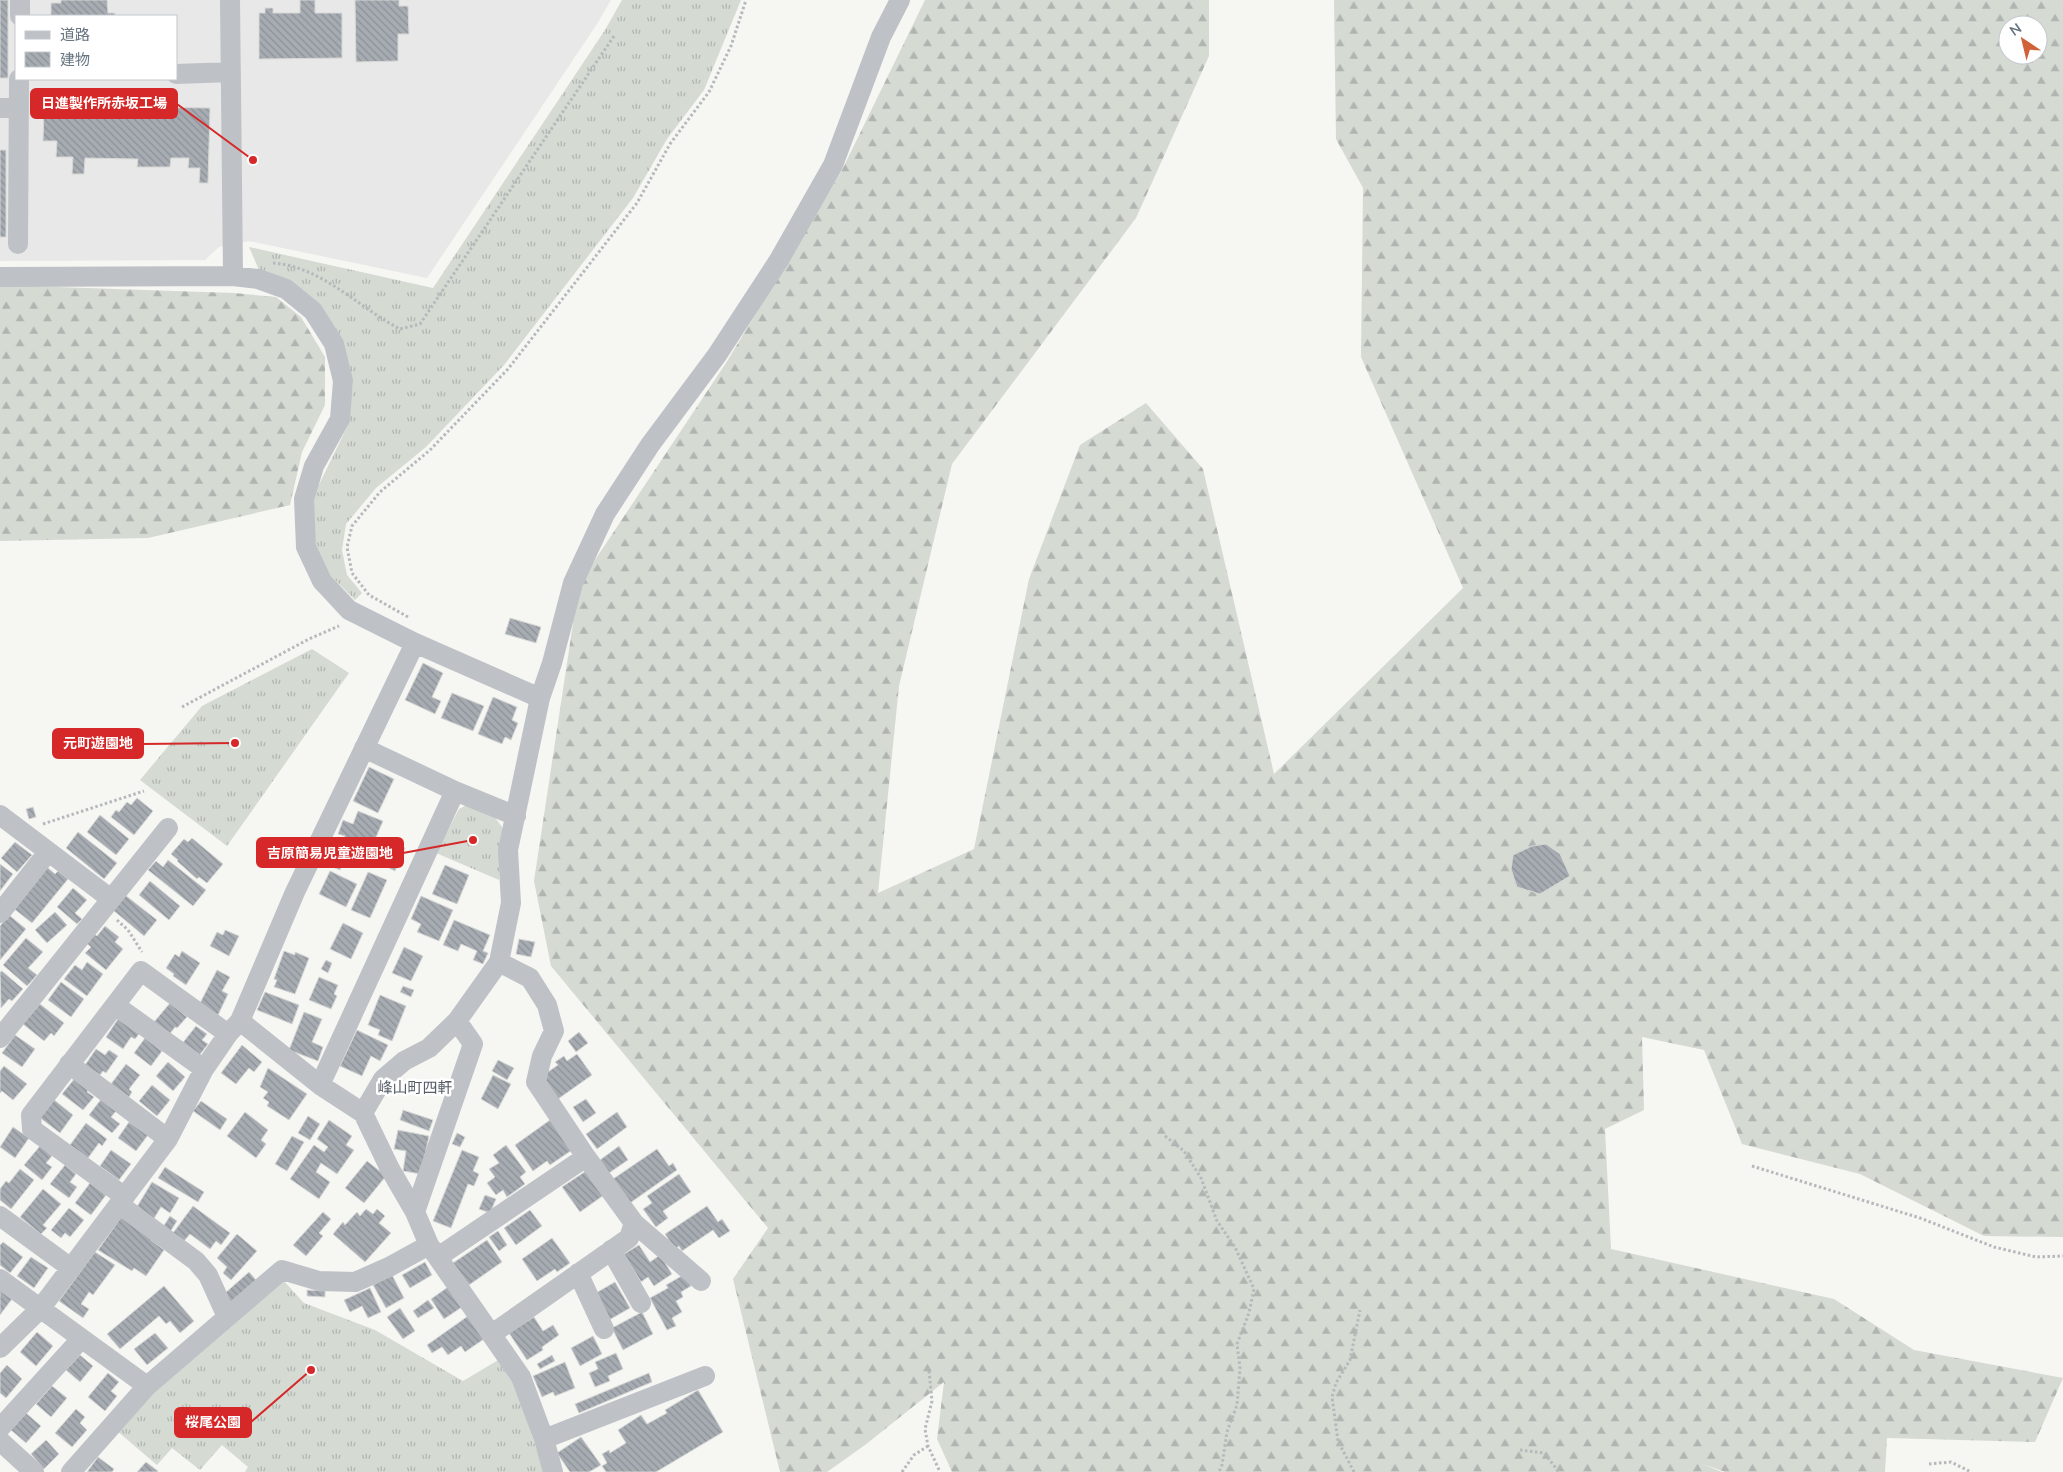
<svg xmlns="http://www.w3.org/2000/svg" width="2063" height="1472" viewBox="0 0 2063 1472" font-family="Mulish,'Noto Sans JP',sans-serif">
<defs>
<pattern id="grass-tufts" width="24" height="20" patternUnits="userSpaceOnUse" patternTransform="scale(1.25)"><rect width="24" height="20" fill="#d5dad3"/><path d="M3 7l-1-3M5 7V3M7 7l1-3M15 17l-1-3M17 17v-4M19 17l1-3" fill="none" stroke="#b1b5b1"/></pattern>
<pattern id="forest-firs" width="22" height="20" patternUnits="userSpaceOnUse" patternTransform="scale(1.25)"><rect width="22" height="20" fill="#d5dad3"/><path d="M5 1l3.5 6h-7zM16 11l3.5 6h-7z" fill="#b1b5b1"/></pattern>
<pattern id="building-back-hatch" width="6" height="6" patternUnits="userSpaceOnUse" patternTransform="scale(1.25)"><rect width="6" height="6" fill="#a6acb2"/><path d="M-1 5l2 2M0 0l6 6M5-1l2 2" fill="none" stroke="#8b9196"/></pattern>
</defs>
<rect width="100%" height="100%" fill="#f6f6f3"/>
<path fill="#e7e8e7" fill-rule="evenodd" d="M0,0h611l-14,24 -170,254 -178,-37 -30,6 -14,13 -205,1zM16,16h160v63h-160z"/>
<path fill="url(#grass-tufts)" d="M622,0h119l-37,90 -37,49 -34,59 -129,167 -78,82 -50,41 -30,36 -4,26 5,25 15,18 -7,7 -25,-25 -14,-29 -5,-45 37,-76 5,-42 -11,-41 -83,-72 -10,-23 184,41 172,-258z
M312,649l37,24 -122,173 -87,-66 62,-74z
M467,805l27,11 11,15 -5,17 -1,32 -63,-27 23,-44z
M282,1279l22,24 71,27 88,51 37,-22 14,22 30,91h-299l3,-5 -26,-22 -22,25 -28,-22 -15,17 -41,-35 36,-37z"/>
<path fill="url(#forest-firs)" fill-rule="evenodd" d="M925,0h284v56l-73,162 -184,246 -53,222 -21,207 96,-44 55,-270 51,-134 66,-42 57,66 71,305 189,-186 -102,-231 2,-169 -27,-49 -2,-139h729v1237l-79,-1 -124,-62 -118,-30 -38,-94 -62,-13 2,73 -39,19 6,120 223,50 80,51 149,28 -28,64 -148,-4 -2,34h-160l-25,-9 22,9h-770l-15,-33 7,-57 -79,63 -38,27h-47l-47,-193 35,-51 -217,-262 -17,-85 45,-297 147,-221 115,-191zM2008,25h30v30h-30z
M27,286l207,7 42,4 25,20 24,40v48l-23,47 -12,53 -142,33 -148,3v-254z"/>
<path fill="url(#building-back-hatch)" stroke="#d7d8d6" d="M0,0h8v78h-8z
M61,0h46l1,13h7v3h-64v-13h10z
M300,0h15v13h27v45l-83,1v-46h6v-5h8v5h27z
M355,0h44v6h9l1,28h-11v27l-42,1z
M52,97l86,2 -1,8 73,1 -2,75h-9l1,-15h-12l1,-10h-18l-1,9h-33l1,-8 -53,-1 -1,16h-12l1,-17h-17l1,-16h-14l1,-32h8z
M0,150h6v87h-6z
M510,618l31,9 -5,16 -31,-9z
M423,663l20,10 -11,24 9,4 -6,13 -30,-14z
M452,693l32,13 -11,25 -32,-13z
M493,697l24,10 -5,13 6,3 -7,17 -6,-3 -3,7 -24,-10z
M369,767l25,12 -16,34 -25,-12z
M137,798l16,13 -19,24 -23,-18 5,-7 3,2 8,-10 4,3z
M33,807l3,10 -7,2 -3,-10z
M358,811l25,10 -10,23 -7,-3 -4,10 -20,-7 3,-8 -7,-2 5,-14 10,4z
M100,815l29,24 -13,16 -29,-23z
M78,832l39,31 -13,16 -38,-31z
M192,838l31,26 -16,19 -8,-6 -2,2 -20,-18 1,-1 -7,-6 13,-15 4,3z
M382,838l23,10 -10,23 -23,-11z
M15,842l17,13 -15,17 -16,-14z
M1546,844l14,10 10,22 -30,18 -23,-7 -6,-18 2,-14 19,-9z
M328,850l17,7 -5,13 -17,-7z
M168,860l38,30 -13,16 -45,-36 8,-9 7,6z
M0,864l13,10 -13,17z
M445,865l24,10 -12,29 -25,-10z
M47,867l8,7 3,-3 10,8 -36,44 -19,-15z
M330,871l27,13 -11,23 -27,-13z
M368,872l19,8 -17,38 -19,-8z
M150,881l30,25 -11,14 -30,-25z
M73,888l14,12 -12,13 7,6 -5,5 -20,-17z
M125,895l32,25 -13,16 -31,-26z
M421,896l32,14 -14,31 -22,-9 4,-8 -10,-5z
M55,912l12,13 -20,18 -12,-13z
M9,915l17,14 -26,31v-34z
M454,920l36,15 -7,16 5,2 -5,11 -10,-4 4,-9 -16,-7 -3,7 -15,-6z
M343,923l20,10 -12,26 -21,-10z
M105,926l14,11 -4,5 8,7 -17,21 -21,-17 6,-6 -5,-4 8,-9 3,2z
M225,930l14,6 -10,20 -19,-10 7,-14 6,3z
M26,938l17,14 -15,16 9,7 -10,11 -24,-21z
M519,939l16,3 -4,15 -15,-3z
M404,947l19,9 -12,25 -19,-8z
M182,951l18,12 -14,22 -13,-9 1,-2 -8,-6 9,-14 4,3z
M284,951l11,4v-3l14,6 -14,36 -21,-7 3,-7 -3,-1z
M326,960l6,3 -4,10 -7,-4z
M87,962l16,12 -16,22 -23,-17 11,-14 7,5z
M217,970l13,7 -8,14 6,3 -10,21 -19,-10z
M2,971l21,18 -11,12 -3,-2 -8,9 -1,-36z
M319,977l19,8 -4,9 3,2 -6,13 -22,-9z
M61,982l23,17 -13,18 -23,-17z
M403,986l11,4 -3,7 -11,-5z
M265,992l34,13 -7,19 -35,-14z
M380,995l26,11 -14,35 -14,-6 2,-5 -12,-5z
M170,1003l17,14 -10,11 -2,-1 -6,8 -15,-13z
M40,1004l24,19 -10,13 -3,-3 -7,8 -21,-17z
M304,1012l18,7 -10,23 11,5 -5,14 -29,-11z
M118,1019l21,15 -4,5 -4,-2 -8,12 -17,-12z
M196,1026l11,8 -5,6 6,4 -10,13 -17,-12z
M357,1030l31,15 -8,16 -9,-5 -9,20 -22,-10z
M579,1032l9,11 -12,9 -8,-11z
M15,1035l20,14 -13,18 -20,-14z
M145,1038l17,13 -11,15 -17,-13z
M242,1045l20,17 -8,10 -5,-4 -13,16 -15,-11z
M96,1049l9,6 4,-5 9,6 -12,17 -3,-2 -3,4 -15,-10z
M577,1054l15,21 -34,24 -16,-23 16,-11 -3,-3 9,-6 3,5z
M498,1060l16,8 -7,12 -15,-9z
M168,1062l17,15 -12,14 -17,-15z
M126,1064l14,11 -11,14 3,3 -3,5 -18,-13z
M4,1066l23,18 -14,16 -11,-9 -2,2v-22z
M268,1068l39,26 -18,26 -22,-14 2,-4 -6,-4 5,-6 -8,-5z
M493,1075l18,9 -13,25 -17,-10z
M75,1078l14,10 -2,4 7,5 -11,13 -21,-16z
M152,1085l18,15 -13,16 -18,-15z
M102,1098l15,12 -6,7 9,7 -8,9 -23,-18z
M53,1099l20,16 -13,18 -21,-16z
M586,1099l10,14 -13,9 -10,-15z
M201,1101l26,18 -7,11 -27,-19z
M403,1110l30,10 -4,11 -29,-11z
M245,1112l23,18 -7,10 5,4 -10,14 -29,-22z
M617,1112l10,15 -30,22 -11,-15z
M308,1116l12,8 -10,16 -12,-7z
M329,1120l23,16 -6,9 8,5 -17,24 -16,-11 -5,9 14,10 -11,17 -29,-20 24,-34 10,7 4,-5 -11,-8z
M550,1120l22,30 -22,15 -3,-4 -14,10 -18,-26z
M129,1122l19,13 -12,16 -18,-13z
M86,1123l21,16 -5,7 -3,-3 -11,15 -18,-13z
M13,1127l16,11 -14,20 -15,-11z
M398,1130l31,6 -8,38 -18,-3 3,-20 -12,-2z
M457,1133l8,4 -5,10 -8,-3z
M292,1136l12,6 -17,29 -12,-7z
M506,1145l20,27 -6,5 5,7 -18,13 -4,-7 -7,5 -9,-12 8,-6 -6,-8 10,-6 -6,-8z
M40,1146l12,10 -6,7 6,4 -10,13 -18,-15z
M619,1146l9,14 -19,13 -9,-13z
M657,1149l12,17 4,-3 4,7 -47,33 -17,-24z
M111,1150l20,14 -12,16 -19,-14z
M462,1150l17,7 -6,14 6,3 -5,12 -6,-2 -17,44 -18,-7z
M367,1161l19,15 -22,27 -19,-15z
M65,1165l11,9 -6,8 7,5 -8,11 -19,-14z
M165,1167l39,25 -6,10 -40,-24z
M20,1169l14,11 -23,29 -11,-9v-11l6,-8 3,2z
M586,1171l18,24 -24,17 -18,-25z
M679,1174l12,18 -28,19 5,7 -12,9 -13,-18 9,-6 -5,-7z
M152,1182l27,16 -9,15 -9,-6 -8,13 -18,-10z
M90,1183l16,12 -15,20 -16,-12z
M43,1189l18,15 -18,21 4,3 -6,6 -21,-17z
M485,1195l11,4 -6,14 -11,-4z
M193,1206l37,27 -9,12 -5,-4 -6,8 -20,-15 -6,7 -11,-8z
M707,1206l11,16 4,-3 8,12 -11,7 -6,-8 -31,21 -3,-5 -4,3 -10,-15z
M69,1208l15,12 -14,17 -5,-4 -4,5 -10,-8z
M366,1209l7,5 4,-5 8,7 -6,7 12,10 -26,29 -32,-28 10,-12 2,3 12,-13 3,4z
M530,1210l12,16 -26,19 -12,-17z
M323,1212l8,7 -12,14 4,3 -17,20 -13,-11z
M122,1216l31,22 -2,2 13,10 -18,26 -12,-8 -2,3 -34,-21z
M170,1216l7,5 -7,11 -7,-5z
M498,1231l9,14 -8,6 -10,-14z
M237,1234l20,17 -26,29 -8,-7 4,-6 -10,-9z
M552,1238l18,25 -13,9 -2,-3 -18,12 -15,-22z
M487,1240l15,22 -33,23 -16,-22z
M3,1242l20,15 -13,16 -10,-8v-20z
M639,1245l11,17 10,-7 12,19 -18,12 -6,-9 -7,5 -17,-28z
M95,1252l20,13 -22,30 -4,-3 -8,12 8,5 -6,9 -24,-17z
M31,1257l17,11 -14,20 -17,-12z
M425,1262l7,13 -22,13 -8,-13z
M249,1272l7,8 -25,22 -7,-8z
M685,1274l6,12 -10,6 2,5 -7,4 6,11 -10,6 4,8 -9,4 -17,-32 18,-10 -2,-3z
M392,1275l12,23 -18,10 -13,-23z
M615,1282l15,26 -21,12 -15,-26z
M164,1286l30,35 -14,12 -10,-12 -4,3 -7,-8 -39,33 -13,-15z
M448,1287l14,20 -18,12 -13,-20z
M370,1288l11,24 -13,6 -6,-12 -12,6 -6,-12z
M0,1290l12,9 -12,16z
M307,1290l18,1v6l-18,-1z
M428,1300l6,8 -16,10 -5,-7z
M400,1308l15,23 -12,8 -16,-22z
M642,1312l11,22 -30,16 -11,-22z
M468,1316l16,23 -19,13 -4,-6 -13,9 -6,-8 -10,6 -5,-8z
M534,1317l9,14 10,-6 6,10 -17,12 1,3 -16,10 -18,-27z
M37,1332l16,14 -17,20 -16,-14z
M155,1333l13,15 -21,17 -13,-16z
M593,1336l9,18 -22,12 -9,-18z
M616,1353l7,16 -15,7 2,5 -15,6 -6,-14 9,-4 -3,-7z
M80,1355l13,11 -13,16 -14,-12z
M552,1355l3,6 -15,8 -3,-5z
M565,1362l10,26 -20,8 -2,-4 -11,5 -9,-21z
M7,1365l15,14 -16,19 -6,-5v-20z
M108,1373l11,9 -8,9 6,5 -12,15 -17,-14z
M649,1373l3,9 -73,31 -4,-9z
M52,1386l15,12 -16,19 -15,-13z
M698,1390l25,42 -67,40h-50l-4,-6 5,-3 -5,-9 7,-4 1,3 16,-10 -8,-13 23,-15 6,9 20,-11 -2,-3z
M76,1409l9,8 -5,6 7,7 -15,17 -17,-14z
M26,1413l15,13 -15,17 -15,-13z
M581,1437l20,28 -12,7h-19l-13,-19z
M46,1440l13,14 -15,15 -13,-15z
M98,1457l16,12 -2,3h-25z
M146,1462l12,9 -1,1h-20z"/>
<g fill="none" stroke-linecap="round" stroke-linejoin="round">
<path stroke="#b6b9bc" stroke-width="3" stroke-dasharray="2.5 2.5" stroke-linecap="butt" d="M273,263c48,3 86,45 127,66l20,-5 194,-288
M408,617l-39,-22 -17,-22 -5,-26 5,-21 28,-34 50,-42 78,-81 129,-166 33,-59 39,-52 22,-46 15,-46
M182,707l127,-68 30,-13
M43,824l101,-33
M117,920l11,10 14,22
M1165,1136l19,15 17,27 16,43 18,26 19,42 -5,24 -12,31 3,24 -3,37 -10,27 -5,33 -3,7
M1752,1166l168,52 74,29 42,10 27,-1
M929,1371l3,30 -7,28 3,17 12,26
M1520,1450l24,3 15,19
M1929,1464l22,-2 20,10
M902,1472l12,-17 14,-9
M1354,1472l-16,-31 -6,-44 4,-14 14,-23 10,-50"/>
<path stroke="#bec1c5" stroke-width="20" d="M230,0l3,276
M20,16v-16
M176,74l55,-2
M0,108h19
M18,244l1,-165
M0,277l233,-1 25,3 28,10 27,22 21,33 9,37 -3,38 -26,47 -10,33 2,48 16,34 27,29 66,33 125,55
M455,791l61,25
M0,815l111,84
M0,913l48,-61
M115,1005l89,64
M240,1021l80,64 43,28 20,-34 21,-18 25,-13 28,-27 42,-59 12,-59 -3,-53 32,-152 12,-35 21,-80 32,-69 45,-69 67,-90 62,-95 54,-95 48,-128 19,-37
M0,1038l168,-210
M69,1064l99,75
M320,1085l135,-294 -91,-43
M363,1113l27,56 25,43 14,33 92,132 23,62 9,33
M125,1197l-93,-68 -1,-14 110,-144 87,63
M120,1205l76,56 12,14 19,42
M415,1212l58,-168 -16,-23
M0,1216l71,52
M634,1223l67,58
M611,1250l30,53
M438,1257l148,-100
M578,1273l26,56
M0,1279l147,107
M492,1334l137,-96 5,-15 -48,-66 -50,-75 6,-26 12,-25 -7,-26 -17,-27 -31,-16
M0,1348l40,-39 128,-170 36,-70 24,-35 12,-13 55,-129 120,-249
M0,1428l81,-89
M544,1439l161,-63
M0,1441l34,31
M71,1472l76,-86 135,-116 37,11 36,1 34,-15 40,-22"/>
</g>
<g text-anchor="middle" stroke-width="5" stroke-linejoin="round" paint-order="stroke">
<g font-size="15" fill="#555e67" stroke="#fff">
<text x="415" y="1093">峰山町四軒</text>
</g>
</g>
<path fill="none" stroke="#d62828" stroke-width="2" d="M253 160L177 104M235 743L143 744M473 840L403 853M311 1370L251 1422"/>
<g fill="#d62828" stroke="#fff" stroke-width="2">
<circle cx="253" cy="160" r="5"/>
<circle cx="235" cy="743" r="5"/>
<circle cx="473" cy="840" r="5"/>
<circle cx="311" cy="1370" r="5"/>
</g>
<g fill="#d62828" stroke="#d62828" stroke-width="2">
<rect x="31" y="89" width="146" height="29" rx="5"/>
<rect x="53" y="729" width="90" height="29" rx="5"/>
<rect x="257" y="838" width="146" height="29" rx="5"/>
<rect x="175" y="1408" width="76" height="29" rx="5"/>
</g>
<g font-size="14" text-anchor="middle" font-weight="bold" fill="#fff">
<text x="104" y="108">日進製作所赤坂工場</text>
<text x="98" y="748">元町遊園地</text>
<text x="330" y="858">吉原簡易児童遊園地</text>
<text x="213" y="1427">桜尾公園</text>
</g>
<rect x="15" y="15" width="162" height="65" fill="#ffffff" stroke="#c3c8cd"/>
<rect x="25" y="31" width="25" height="8" fill="#bec1c5" stroke="#c3c8cd"/>
<text x="60" y="40" font-size="15" fill="#687581">道路</text>
<rect x="25" y="52" width="25" height="15" fill="url(#building-back-hatch)" stroke="#c3c8cd"/>
<text x="60" y="65" font-size="15" fill="#687581">建物</text>
<g transform="translate(2023 40) rotate(325)"><circle r="24" fill="#ffffff" stroke="#c3c8cd"/>
<path d="M0-4L9 19L0 12L-9 19Z" fill="#d16238"/>
<text y="-8" font-size="14" font-weight="bold" text-anchor="middle" fill="#687581">N</text>
</g>
</svg>
